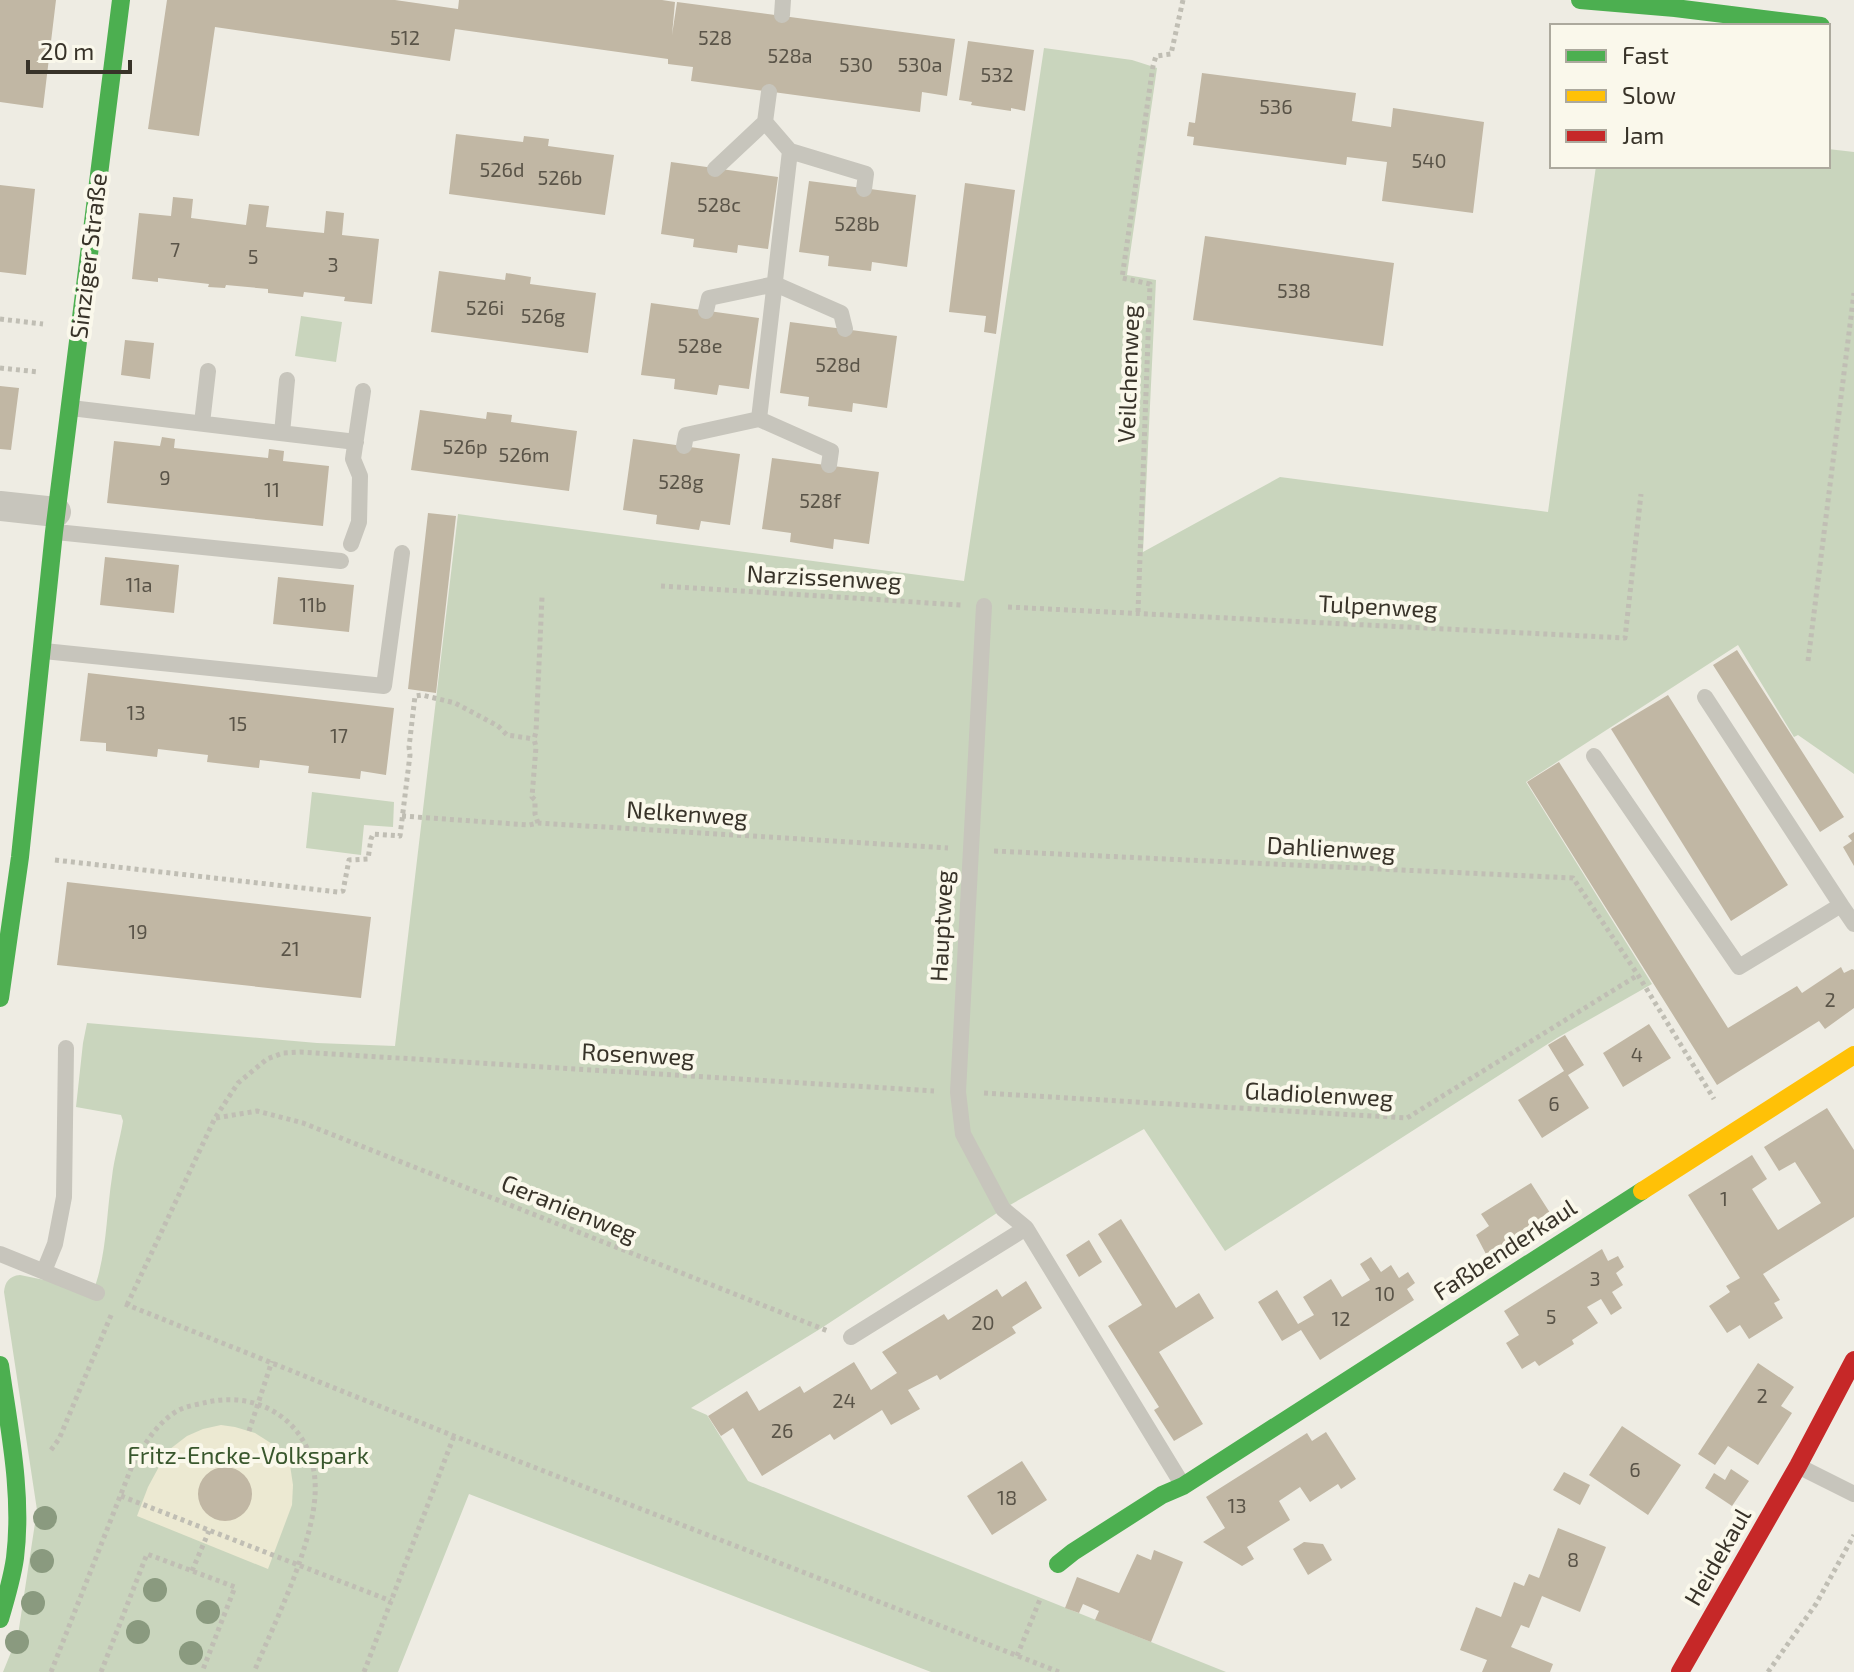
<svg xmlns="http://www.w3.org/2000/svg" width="1854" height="1672" viewBox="0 0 1854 1672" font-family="'Exo 2',sans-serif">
<rect width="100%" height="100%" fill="#eeece3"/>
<path fill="#c9d5bd" d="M1044,48l88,12 25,8 -30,207 29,5 -13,272 137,-75 268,35 48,-346h232v-17l26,3v622l-56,-39 -4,2 -56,-92 -212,137 126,202 -95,54 -332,213 -81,-122 -141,80 -183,120 -129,79 16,7 41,66 478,191h-295l-462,-178 -71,178h-395l15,-37 19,-125 -33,-218c1,-10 5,-16 16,-17l49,10 23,9c15,-36 14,-79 20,-117 2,-19 8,-37 11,-56l-2,-6 -45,-8 7,-64 4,-20 230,20 78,3 63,-532 506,67z
M301,316l41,6 -6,40 -41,-6z
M312,792l82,10 -1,25 -29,-2 -3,30 -55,-7z"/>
<path fill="#ece9d2" d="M221,1425l14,2 20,6 22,14 13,18 3,20 -1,20 -24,64 -131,-53 11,-29 13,-24 9,-14 17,-13 16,-7z"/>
<path fill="#c1b7a4" d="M0,0h56l-13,108 -43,-6z
M167,0h228l63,9 1,-9h203l13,2 -3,33 5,-33 278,37 -8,57 -25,-4 -2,20 -229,-31 2,-14 -25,-3v-5l-213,-30 -5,32 -235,-34 -16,109 -51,-7z
M968,41l66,9 -9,61 -14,-3v3l-40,-6 1,-3 -13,-2z
M1202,73l154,20 -4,28 39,6 2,-19 91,14 -11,91 -91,-12 5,-39 -40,-5 -1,8 -153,-20 1,-8 -7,-1 2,-14 6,1z
M456,134l67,8 1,-6 25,3 -1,7 66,9 -9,60 -156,-21z
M671,162l107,15 -10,72 -30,-4 -1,8 -44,-6 1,-8 -33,-5z
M809,181l107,14 -9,72 -35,-5 -1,9 -43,-5 1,-10 -30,-4z
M965,183l50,7 -19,144 -12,-2 2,-16 -37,-4z
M0,185l35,4 -9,86 -26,-3z
M173,197l20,2 -2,19 55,7 3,-21 20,2 -3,21 58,6 2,-22 18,2 -2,22 37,4 -7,65 -28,-3 1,-4 -41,-5 -1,5 -35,-4v-4l-42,-4 -1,3 -17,-1 1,-3 -51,-6v4l-26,-3 7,-66 32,3z
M1205,236l189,27 -11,83 -190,-26z
M439,271l66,9 1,-7 25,4 -1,7 66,9 -8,60 -157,-21z
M651,303l108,15 -10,71 -30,-4 -2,10 -43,-6 1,-10 -34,-4z
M790,322l107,14 -10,72 -34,-5 -1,9 -44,-6 1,-9 -29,-4z
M125,340l29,3 -4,36 -29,-4z
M0,386l19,2 -8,62 -11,-1z
M420,410l66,9 1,-7 25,3 -1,7 66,9 -8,60 -158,-21z
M162,437l13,2 -1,9 94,10 1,-9 15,2 -1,10 46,5 -6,60 -216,-23 7,-62 46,5z
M633,439l107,15 -10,71 -29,-4 -2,9 -43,-6 1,-9 -34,-5z
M772,458l107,14 -10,72 -35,-5 -1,10 -43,-7 1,-9 -29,-4z
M428,513l28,3 -20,177 -28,-4z
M105,557l74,8 -5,48 -74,-8z
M278,577l76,8 -5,47 -76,-8z
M1737,650l107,167 -24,15 -107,-167z
M88,673l306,35 -8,67 -25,-4 -1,8 -52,-6 1,-7 -49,-6 -1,8 -52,-6 1,-7 -50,-6 -1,8 -51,-6v-8l-26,-2z
M1668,695l120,190 -57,36 -120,-192z
M1559,762l169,266 69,-42 5,7 39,-26 3,6 8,-4 2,1v38l-29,21 -6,-8 -102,64 -190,-303z
M1854,832v34l-11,-19 9,-6 -4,-5z
M67,882l304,35 -10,81 -304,-33z
M1649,1024l22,34 -48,29 -20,-34z
M1565,1035l19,30 -16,10 21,33 -47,30 -24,-38 46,-29 -16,-26z
M1827,1108l27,42v67l-91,57 17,26 -6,3 9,15 -34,21 -9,-14 -13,8 -18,-27 21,-14 -4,-6 14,-8 -52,-83 64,-40 15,24 -15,10 26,41 43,-27 -26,-41 -16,9 -15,-24z
M1531,1183l21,33 -19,12 4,8 -12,6 -4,-8 -34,22 -11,-21 13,-9 -8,-12z
M1121,1219l55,89 23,-15 15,25 -55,34 44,72 -29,17 -20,-31 5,-3 -51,-81 34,-21 -44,-71z
M1089,1240l13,22 -23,15 -13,-22z
M1602,1249l6,12 10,-5 6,11 -8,6 7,12 -11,7 10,16 -11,7 -10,-16 -14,8 11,16 -26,17 2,4 -35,22 -4,-5 -13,8 -16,-26 13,-8 -15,-24z
M1371,1257l10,15 10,-7 8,13 9,-6 7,11 -8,6 7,11 -94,60 -19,-30 -19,11 -24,-39 19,-12 21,34 16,-9 -11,-18 28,-18 11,18 28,-17 -10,-16z
M1026,1281l16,27 -30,19 4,6 -76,47 -3,-5 -29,15 12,19 -29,16 -9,-15 -48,30 -4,-6 -68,42 -29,-48 -12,8 -13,-20 39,-25 12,20 41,-25 4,7 50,-31 17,28 26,-17 -15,-21 62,-38 4,6 49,-31 5,8z
M1758,1363l36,24 -13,19 11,7 -34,52 -30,-19 -13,19 -17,-11z
M1622,1426l59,39 -33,50 -59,-40z
M1326,1432l30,47 -15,10 -3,-5 -28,18 -10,-15 -21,14 11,19 -43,27 7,12 -12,7 -39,-24 22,-14 -19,-31 101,-64 5,8z
M1022,1461l25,39 -55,35 -25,-39z
M198 1494a27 27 0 1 1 54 0a27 27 0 1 1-54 0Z
M1731,1469l18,12 -17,25 -27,-18 9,-15 11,7z
M1564,1472l26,13 -10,20 -27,-15z
M1558,1528l48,19 -26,65 -38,-16 -13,32 -8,-3 -10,22 42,17 -3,8h-68l5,-12 -27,-10 16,-43 25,10 13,-35 10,4 5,-12 10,4z
M1304,1542l19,2 9,16 -24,15 -15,-26z
M1154,1550l29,12 -32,80 -56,-22 4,-9 -16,-7 -4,9 -14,-5 12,-31 42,16 18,-39 14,6z"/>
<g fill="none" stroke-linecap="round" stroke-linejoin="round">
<path stroke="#c0beb4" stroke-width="5" stroke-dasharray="4 4" stroke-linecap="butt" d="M0,319l43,5
M0,368l39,4
M661,586l301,19
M1008,607l617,31 16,-144
M1138,612l12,-328 -28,-6 31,-212 3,-10 15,-2 12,-54
M1808,661l46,-368
M402,816l127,9 9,-2 410,25
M538,823l-3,-9v-14l-3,-3 4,-50 -2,-8 2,-7 6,-135
M994,851l579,27 65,97 76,124
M55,860l283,32 5,-1 6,-31 19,-1 3,-20 2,-5 27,2 10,-81 -1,-8 6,-51 7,-1 33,8 43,23 9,9 27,4
M984,1093l423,25 231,-143
M216,1118l41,-7 46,12 525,208
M125,1304l329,132 605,236
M127,1305l88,-187 23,-35 29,-24 16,-6 17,-1 634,39
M249,1431l23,-70
M51,1450l8,-11 53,-126
M121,1496l270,105
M192,1571l17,-40
M1017,1656l24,-59
M51,1672l81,-206c12,-21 25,-44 47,-56 8,-4 20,-6 29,-8 54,-12 104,23 107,79 4,54 -40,140 -61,191
M101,1672l46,-118 88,33 -33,85
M364,1672l90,-236
M1768,1672l48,-68 38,-69"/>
<path stroke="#c7c5bc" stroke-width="16" d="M782,15l1,-15
M790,151l76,23 -2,15
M715,169l50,-47
M706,311l3,-13 66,-14 66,29 4,16
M71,408l285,34
M759,419l31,-268 -25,-29 4,-30
M202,423l6,-52
M282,433l5,-53
M684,446l2,-11 73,-16 72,32 -2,14
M56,532l285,29
M351,544l8,-22 1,-46 -7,-17 10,-68
M984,606l-26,486 5,42 40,75 23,19
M44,651l340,35 18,-133
M1705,697l136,208
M1594,756l145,211 102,-62 13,19
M0,1254l97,39
M44,1271l11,-27 9,-47 2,-149
M851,1337l175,-109 156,256
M1798,1466l56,28"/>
<path stroke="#c7c5bc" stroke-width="30" d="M0,506l56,6"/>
<path stroke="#4caf50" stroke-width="18" d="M1580,0l95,8 146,18
M0,998l20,-141 34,-325 67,-532
M0,1365c9,63 23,129 15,193 -3,21 -9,41 -15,61
M1058,1564l15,-12 89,-57 21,-9 459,-295"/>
<path stroke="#ffc107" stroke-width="18" d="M1642,1191l212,-136"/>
<path stroke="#c62828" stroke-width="18" d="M1680,1672l118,-206 56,-106"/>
</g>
<g fill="#8a9a7f">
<circle cx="45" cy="1518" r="12"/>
<circle cx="42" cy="1561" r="12"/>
<circle cx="155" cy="1590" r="12"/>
<circle cx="33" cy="1603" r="12"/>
<circle cx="208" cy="1612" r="12"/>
<circle cx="138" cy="1632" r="12"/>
<circle cx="17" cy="1642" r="12"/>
<circle cx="191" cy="1653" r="12"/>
</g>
<g text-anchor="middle" stroke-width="8" stroke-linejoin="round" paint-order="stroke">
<g font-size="20" fill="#5a5448">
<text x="405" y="45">512</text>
<text x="715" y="45">528</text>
<text x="790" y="63">528a</text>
<text x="856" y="72">530</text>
<text x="920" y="72">530a</text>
<text x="997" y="82">532</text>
<text x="1276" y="114">536</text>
<text x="1429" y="168">540</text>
<text x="502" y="177">526d</text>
<text x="560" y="185">526b</text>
<text x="719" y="212">528c</text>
<text x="857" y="231">528b</text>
<text x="175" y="257">7</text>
<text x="253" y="264">5</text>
<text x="333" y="272">3</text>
<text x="1294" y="298">538</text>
<text x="485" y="315">526i</text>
<text x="543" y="323">526g</text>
<text x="700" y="353">528e</text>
<text x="838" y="372">528d</text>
<text x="465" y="454">526p</text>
<text x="524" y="462">526m</text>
<text x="165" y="485">9</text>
<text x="681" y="489">528g</text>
<text x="272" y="497">11</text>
<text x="820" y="508">528f</text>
<text x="139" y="592">11a</text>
<text x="313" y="612">11b</text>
<text x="136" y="720">13</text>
<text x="238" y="731">15</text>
<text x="339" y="743">17</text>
<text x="138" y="939">19</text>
<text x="290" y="956">21</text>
<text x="1830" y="1007">2</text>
<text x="1637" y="1062">4</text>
<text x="1554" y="1111">6</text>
<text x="1724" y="1206">1</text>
<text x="1595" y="1286">3</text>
<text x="1385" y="1301">10</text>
<text x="1551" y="1324">5</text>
<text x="1341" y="1326">12</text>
<text x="983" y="1330">20</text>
<text x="1762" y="1403">2</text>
<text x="844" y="1408">24</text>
<text x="782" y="1438">26</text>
<text x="1635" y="1477">6</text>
<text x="1007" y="1505">18</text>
<text x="1237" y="1513">13</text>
<text x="1573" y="1567">8</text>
</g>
<g font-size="24" fill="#383329" stroke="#faf8eb">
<text transform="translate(89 256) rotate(-83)" y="8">Sinziger Straße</text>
<text transform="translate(1129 374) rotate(-88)" y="8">Veilchenweg</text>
<text transform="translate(824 578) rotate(3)" y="8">Narzissenweg</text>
<text transform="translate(1378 607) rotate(3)" y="8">Tulpenweg</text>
<text transform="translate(687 814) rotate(4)" y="8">Nelkenweg</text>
<text transform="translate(1331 849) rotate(3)" y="8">Dahlienweg</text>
<text transform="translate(942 926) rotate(-87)" y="8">Hauptweg</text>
<text transform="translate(638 1055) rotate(3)" y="8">Rosenweg</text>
<text transform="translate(1319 1095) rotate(3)" y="8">Gladiolenweg</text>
<text transform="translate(569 1209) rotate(22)" y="8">Geranienweg</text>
<text transform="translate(1505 1250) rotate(-33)" y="8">Faßbenderkaul</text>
<text transform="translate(1718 1557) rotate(-60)" y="8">Heidekaul</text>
</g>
<g font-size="24" fill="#39572d" stroke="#faf8eb">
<text x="248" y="1464">Fritz-Encke-Volkspark</text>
</g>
</g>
<rect x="1550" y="24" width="280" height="144" fill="#faf8eb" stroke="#aca99d" stroke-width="2"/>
<rect x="1566" y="50" width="40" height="12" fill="#4caf50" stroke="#aca99d" stroke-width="2"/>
<text x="1622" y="64" font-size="24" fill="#383329">Fast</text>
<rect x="1566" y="90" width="40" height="12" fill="#ffc107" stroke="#aca99d" stroke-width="2"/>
<text x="1622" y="104" font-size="24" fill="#383329">Slow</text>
<rect x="1566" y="130" width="40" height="12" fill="#c62828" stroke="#aca99d" stroke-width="2"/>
<text x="1622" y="144" font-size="24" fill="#383329">Jam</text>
<path d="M28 60v12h102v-12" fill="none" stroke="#383329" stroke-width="4"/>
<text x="40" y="60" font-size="24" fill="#383329" stroke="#faf8eb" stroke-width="6" paint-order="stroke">20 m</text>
</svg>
